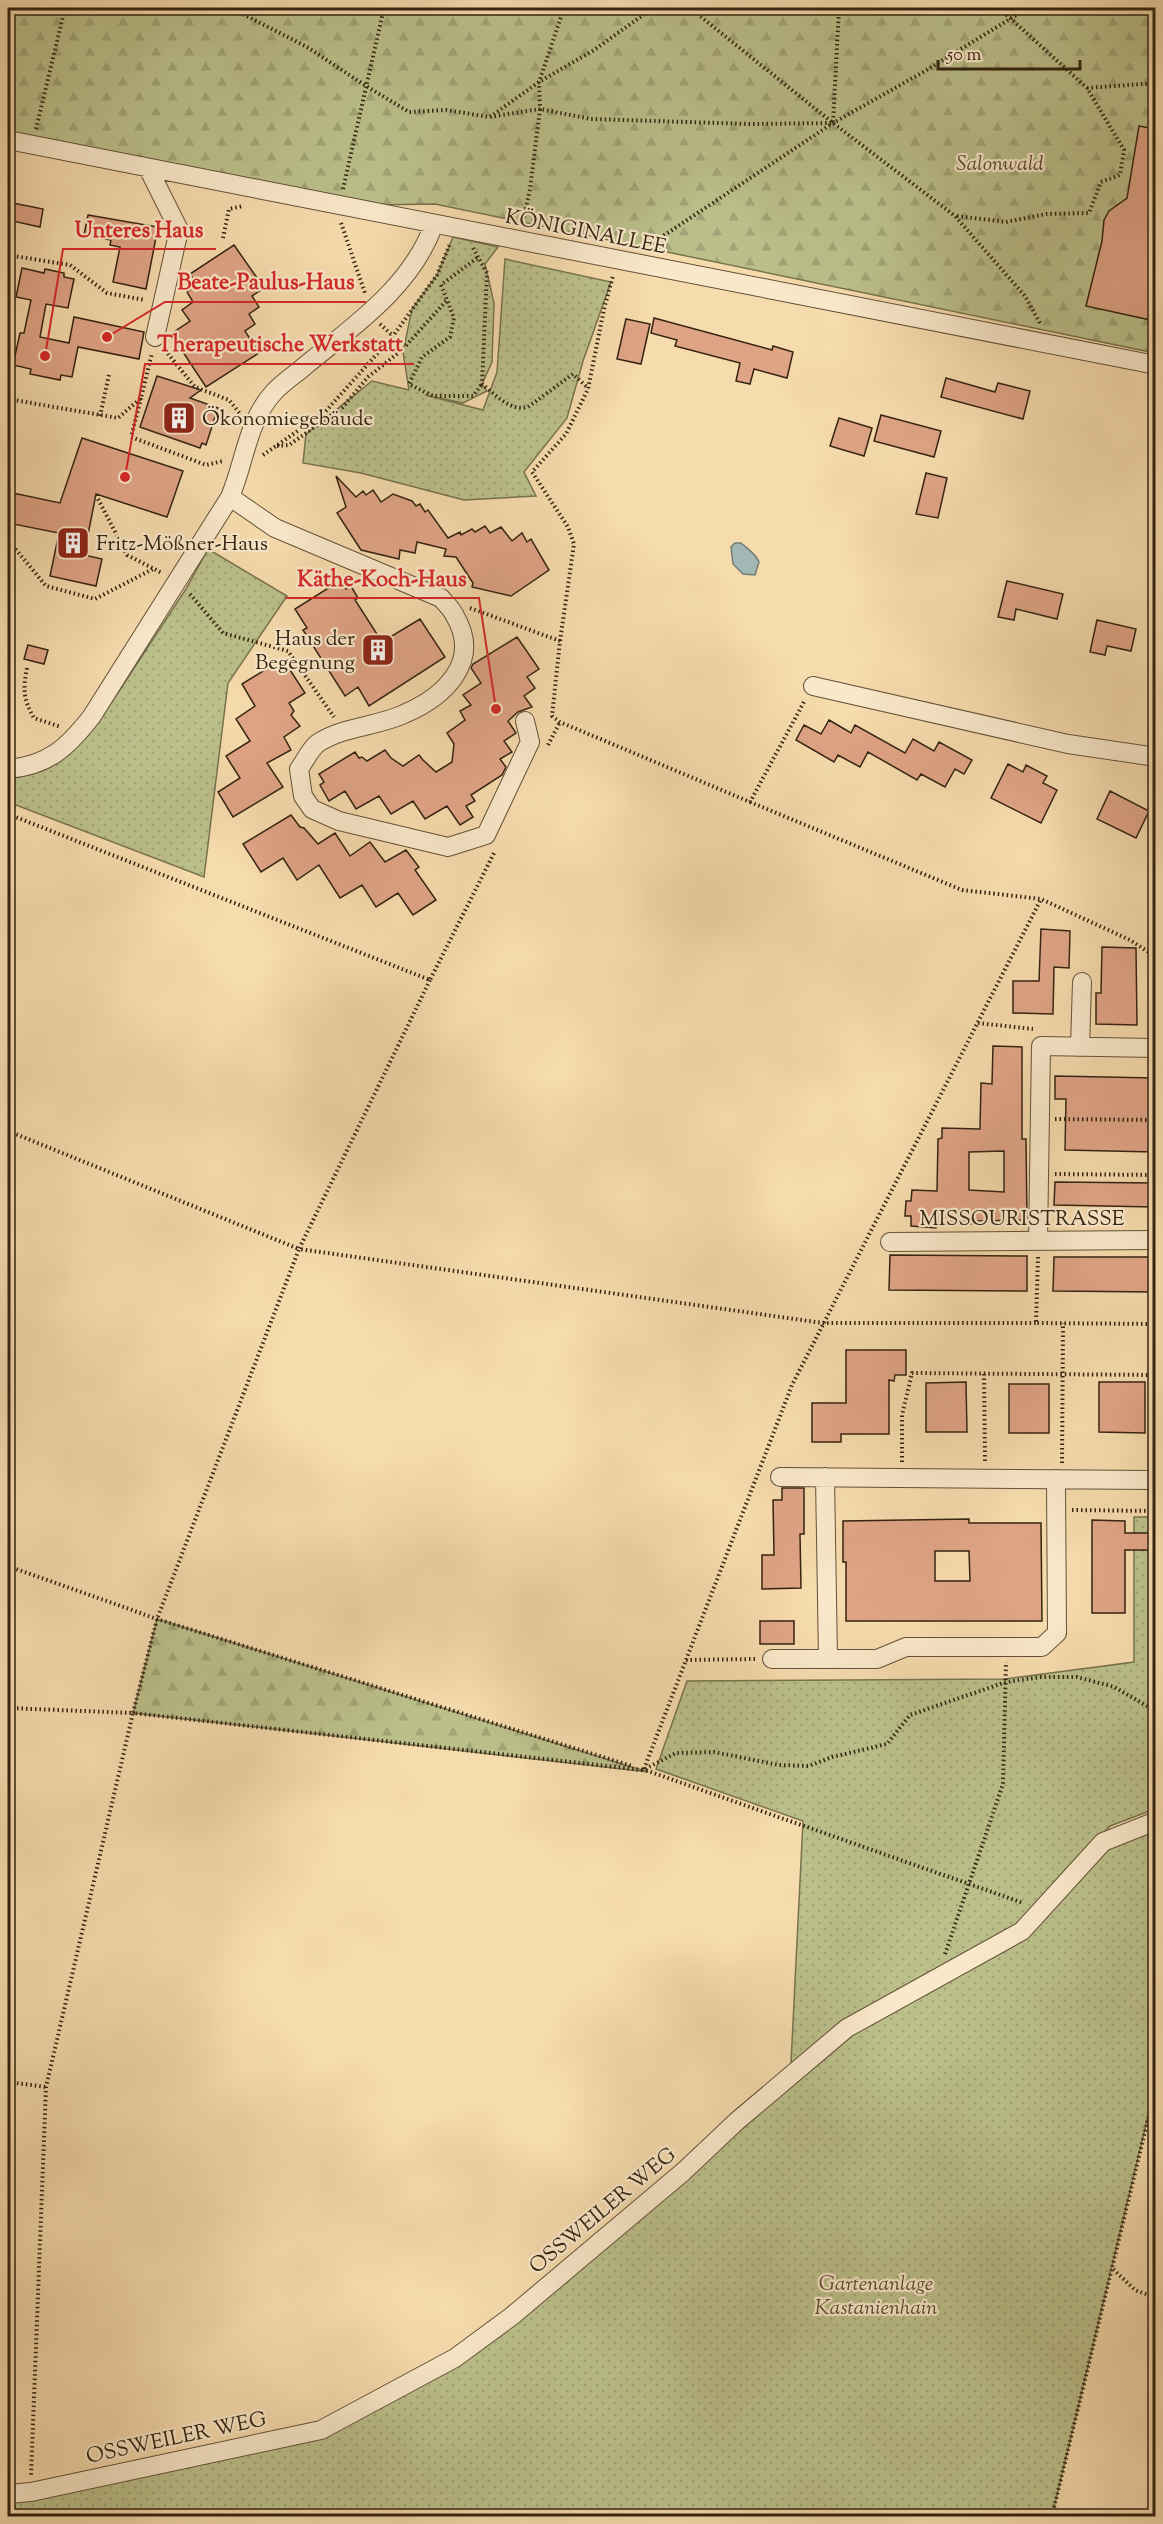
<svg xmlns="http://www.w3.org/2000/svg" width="1163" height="2524" viewBox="0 0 1163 2524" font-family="'Sorts Mill Goudy',serif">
<defs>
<pattern id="green-dots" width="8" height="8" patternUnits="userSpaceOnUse" patternTransform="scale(1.5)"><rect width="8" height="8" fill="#bbc08b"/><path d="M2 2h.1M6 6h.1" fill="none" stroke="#a1a577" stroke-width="1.8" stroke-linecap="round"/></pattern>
<pattern id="forest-firs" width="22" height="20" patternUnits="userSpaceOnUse" patternTransform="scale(1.5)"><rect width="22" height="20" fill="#bbc08b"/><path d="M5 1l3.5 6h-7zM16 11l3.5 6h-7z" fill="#a1a577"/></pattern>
</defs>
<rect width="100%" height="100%" fill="#f6dbad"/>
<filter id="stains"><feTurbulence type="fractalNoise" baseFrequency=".00333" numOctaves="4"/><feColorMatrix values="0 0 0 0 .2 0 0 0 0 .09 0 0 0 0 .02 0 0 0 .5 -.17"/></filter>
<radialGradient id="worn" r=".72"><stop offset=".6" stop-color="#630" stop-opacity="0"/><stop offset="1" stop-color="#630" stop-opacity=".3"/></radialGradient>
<path fill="url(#green-dots)" stroke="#78724e" stroke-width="1.5" d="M453,237l45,10 -13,17 9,39 -2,59 -10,22 5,7 -24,12 -38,-8 58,15 14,-38 8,-113 106,23 -28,79 -16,57 -43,54 12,24 -72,4 -103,-27 -58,-10 3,-29 66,-53 37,9 -6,-38 9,-43 25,-34z
M208,549l79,47 -59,87 -24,194 -196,-75v-28l34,-3 27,-16 31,-35 86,-131z
M1134,1517h21v292l-45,17 -97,103 90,-87 52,-21v266l-103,429h-1033l-10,-22 312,-64 134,-72 387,-327 -51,32 12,-242 -147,-52 31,-88 318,-2 129,-17z"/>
<path fill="url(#forest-firs)" stroke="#78724e" stroke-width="1.5" d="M8,8h1147v345l-720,-149 -66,1 -361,-68z
M157,1619l491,153 -515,-59z"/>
<path fill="#a1b8b5" stroke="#757c73" stroke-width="1.5" d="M735,543h6c7,6 15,11 18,19l-4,13 -12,-1 -10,-10 -2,-17z"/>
<path fill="#dfa486" stroke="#342311" stroke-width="1.5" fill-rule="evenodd" d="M1139,126l16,3v192l-69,-15 16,-65 2,-21 5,-9 18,-13z
M8,202l35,7 -3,18 -32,-7z
M88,215l70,12 -12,62 -33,-7 7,-35 -10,-2 1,-5 -27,-5z
M234,245l30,43 -12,8 7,11 -10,7 6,10 -10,7 14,22 -53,34 -35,-53 19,-13 -8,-11 11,-8 -6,-10 10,-7 -7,-11z
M22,268l22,5 1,-4 19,4v4l10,2 -6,29 -22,-4 -6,33 29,6 5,-26 70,15 -5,27 -61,-12 -6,30 -11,-2 -1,5 -30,-6 1,-5 -18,-4 7,-32h4l7,-33 -15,-3z
M654,318l118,32 1,-4 20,6 -6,26 -33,-9 -4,15 -14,-3 4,-18 -65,-17 2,-6 -26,-7z
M626,319l24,5 -9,40 -24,-5z
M157,376l44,14 -11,8 28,10 -12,37 -4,-2 -2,5 -60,-21z
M946,378l49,14 3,-9 32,8 -7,28 -82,-22z
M881,415l60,16 -7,26 -60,-16z
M839,418l33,10 -8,28 -34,-10z
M82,438l101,33 -16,46 -71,-23 -12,61 18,4 -6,27 -46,-10 9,-43 -51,-10v-31l52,11z
M926,473l21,5 -9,40 -22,-4z
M336,476l20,21 7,-6 3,4 7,-5 8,12 12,-8 19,7 4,5 4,-2 5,8 3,-2 20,28 12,-6 1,3 11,-6 3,3 10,-6 5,7 11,-6 11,14 10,-8 5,9 4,-3 18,31 -38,26 -39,-9 1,-4 -17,-26 -12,-1 2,-7 -29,-7 -2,11 -15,-3 -1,9 -38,-9 -24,-37 9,-6z
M341,580l5,9 5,-3 7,12 -3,2 27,42 38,-23 25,38 -76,49 -11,-19 -13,9 -42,-66 4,-2 -12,-19z
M1007,581l56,13 -6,25 -41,-10 -2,11 -16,-3z
M1097,620l39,9 -5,22 -24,-5 -2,9 -15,-3z
M517,637l22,32 -12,8 8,11 -11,8 8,11 -14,5 -10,9 8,12 -12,8 8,11 -12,7 6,8 -4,8 -31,20 4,6 -9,5 7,11 -13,8 -13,-19 -22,13 -12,-18 -22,13 -12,-18 -23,13 -11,-18 -16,10 -9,-16 4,-3 -5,-8 36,-22 4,6 3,-1 5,4 18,-11 6,8 12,8 16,-11 4,5 13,12 16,-10 2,-18 -7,-11 18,-13 -5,-9 11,-6 -8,-10 18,-12 -10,-15 2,-4z
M28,645l20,5 -4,14 -20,-5z
M283,659l22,34 -16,10 5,8 -3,4 9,11 -16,11 7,13 -24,13 16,24 -50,30 -15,-25 22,-14 -14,-22 24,-15 -14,-22 19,-13 -13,-22z
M829,720l22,13 4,-8 50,28 8,-14 21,12 5,-9 33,18 -8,14 -9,-5 -10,18 -24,-13 -4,6 -49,-28 -8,15 -22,-12 -4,7 -38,-22 8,-15 17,9z
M1008,764l15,8 3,-7 21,11 -4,7 14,7 -16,33 -50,-25z
M1110,791l39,20 -13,27 -39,-19z
M291,815l9,12 4,1 14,16 17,-11 15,23 20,-14 15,20 21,-12 13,17 -4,3 21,30 -23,15 -15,-22 -22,14 -14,-22 -22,13 -21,-33 -22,15 -14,-22 -22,14 -18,-28z
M1041,929l29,2 -1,37 -15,-1 -1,47 -40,-1v-32h26z
M1102,947l34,1 1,77 -41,-1v-31h5z
M993,1046l29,1v92h4l1,81 -49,1v3l-42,-2v6l-25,-2v-10h-6l1,-15h5l1,-11 25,1 1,-52 4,-1v-10l38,1 1,-46 11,1zM1004,1151v41l-35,-2v-38z
M1055,1076l100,2v74l-90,-2 1,-51h-11z
M1055,1182l100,1v24l-101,-2z
M890,1255l137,1v35l-138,-1z
M1054,1257h101v35l-102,-1z
M846,1350h60v25h-11l-1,6 -5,-1v54h-48v8h-29v-39h34z
M966,1382l1,50h-41v-49z
M1099,1382h46v51l-46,-1z
M1009,1384h40v49h-40z
M782,1488h22v46h-4l1,54 -39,1v-34h12l-1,-55h9z
M969,1519v4h72l1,98h-196v-59h-3v-41zM935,1551h34l1,30h-35z
M1092,1520l33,1v12h30v17h-30v63h-33z
M760,1621h34v23h-34z"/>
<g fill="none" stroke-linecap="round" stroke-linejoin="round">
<defs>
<path id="minor" d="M8,140l1148,225
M148,168l31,62 -24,107
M230,497l45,31 166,70c5,6 11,11 14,18 27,46 -11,81 -51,98 -28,13 -60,12 -86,29 -8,6 -13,18 -19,26l4,27 9,13 27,12 109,26 38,-12 44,-93 -5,-21
M813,686l255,58 88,13
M8,769c40,-3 60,-22 84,-53l138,-219c15,-35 17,-76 44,-105 9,-10 22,-18 32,-27 49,-40 106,-79 128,-141
M1080,1047l2,-65
M1038,1241l3,-195 115,2
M890,1242l266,-2
M780,1477l376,3
M825,1477l3,182
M772,1659h105l29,-12h136l15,-14 -1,-154
M8,2494l23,-2 290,-62 134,-72 57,-42 171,-144 54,-51 110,-93 175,-97 81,-89 53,-21"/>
</defs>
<use href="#minor" stroke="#645138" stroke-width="20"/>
<path stroke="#342311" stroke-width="4" stroke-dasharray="1.5 3" stroke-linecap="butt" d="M231,8l76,39 59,39 43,26 37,-2 43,7 51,-8 -1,-27 25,-74
M690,8l143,115 122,93 70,80 16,29
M1087,88l69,-5
M490,117l49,-35 55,-32 59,-42
M36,129l29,-121
M343,189l41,-181
M957,216l49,6 40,-8 43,-1 12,-31 19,-7 4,-25 -37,-62 -88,-80
M523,222l7,-33 10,-80 51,10 160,5 82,-1 6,-115
M341,223l24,70
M223,238l6,-29 14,-3
M473,248l14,25 -5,111c13,10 28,28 46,23l45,-33 15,14
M645,248l188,-125 92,-52 103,-63
M8,255l62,10 37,28 38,7
M477,258l-36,27 13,33 -4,19 -28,20 -13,27 24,12h40l9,-12
M380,324l13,12
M165,350l30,37 34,13 12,15
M141,398l-10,39 75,28 17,-4
M8,399l110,19 23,-20 11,-45
M100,416l9,-41
M277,446l12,-1 53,-37 26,-31 35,-28 43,-48
M263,455l62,-43 68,-76 44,-61 13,-31
M98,499l29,56 35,18
M8,545l5,1 33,40 49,13 58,-30
M190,594l33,39 65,18 46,66
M470,608l90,33 -8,75 8,6 190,80 55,-102
M560,641l14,-97 -6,-17 -36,-55 34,-38 22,-45 16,-80 9,-33
M27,668c-4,21 -4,31 7,50l27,9
M548,745l12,-23
M750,802l212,88 79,9 89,41 26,17
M8,814l422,166 65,-129
M430,980l-131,269 524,74h213
M978,1023l55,6
M1055,1119l101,1
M8,1131l291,118 -142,370 -24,94 510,57 33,-17 38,-1 65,13 30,1 23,-9 55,-13 23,-29 96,-33 35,-5h36l37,10 42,24
M1055,1174l101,1
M1038,1257l-2,66 120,1
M984,1374l1,89
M902,1462v-47l10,-42 244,2
M1062,1463l1,-140
M1072,1510l84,1
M8,1566l149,53 475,147
M686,1660l70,-1
M8,1708l125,5 -87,374 -15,389
M642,1769l381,134
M644,1769l148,-384 249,-486
M945,1954l58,-170 3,-122
M8,2082l38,5
M1156,2086l-44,182 23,22 21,8
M1052,2516l60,-248"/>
<use href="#minor" stroke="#f9e8ca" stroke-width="18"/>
</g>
<defs>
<symbol id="building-square" viewBox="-11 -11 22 22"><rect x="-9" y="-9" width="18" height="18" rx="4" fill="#8f2418" stroke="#f9e8ca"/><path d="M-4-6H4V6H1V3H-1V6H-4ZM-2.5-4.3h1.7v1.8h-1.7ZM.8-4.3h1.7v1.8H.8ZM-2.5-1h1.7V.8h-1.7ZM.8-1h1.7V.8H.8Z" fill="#fff"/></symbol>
</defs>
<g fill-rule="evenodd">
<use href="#building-square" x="160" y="399" width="38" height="38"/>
<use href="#building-square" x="54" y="524" width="38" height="38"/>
<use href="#building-square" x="359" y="631" width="38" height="38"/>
</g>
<g text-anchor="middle" stroke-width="4.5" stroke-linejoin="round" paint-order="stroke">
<g font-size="21" font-style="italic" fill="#564a30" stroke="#f9e8ca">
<text x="1000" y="170">Salonwald</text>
<text x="876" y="2290">Gartenanlage<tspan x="876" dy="24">Kastanienhain</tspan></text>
</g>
<g font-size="21" fill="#342311" stroke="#f9e8ca">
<text transform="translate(586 231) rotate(11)" y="7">KÖNIGINALLEE</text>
<text x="1022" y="1225">MISSOURISTRASSE</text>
<text transform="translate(602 2210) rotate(-40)" y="7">OSSWEILER WEG</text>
<text transform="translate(176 2437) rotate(-12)" y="7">OSSWEILER WEG</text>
</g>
<g font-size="21" fill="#342311" stroke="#f9e8ca" text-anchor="start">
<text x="202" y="425">Ökonomiegebäude</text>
<text x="96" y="550">Fritz-Mößner-Haus</text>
<text x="355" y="645" text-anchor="end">Haus der<tspan x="355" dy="24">Begegnung</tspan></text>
</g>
</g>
<path fill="none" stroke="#d62828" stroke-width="2" d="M45 356L63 249H216M107 337L165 302H366M125 477L145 364H414M496 709L479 598H286"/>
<g fill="#d62828" stroke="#f9e8ca" stroke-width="2">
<circle cx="45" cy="356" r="6"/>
<circle cx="107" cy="337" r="6"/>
<circle cx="125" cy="477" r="6"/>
<circle cx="496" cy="709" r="6"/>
</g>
<g font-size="22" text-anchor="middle" font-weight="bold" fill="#d62828" stroke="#f9e8ca" stroke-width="4.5" stroke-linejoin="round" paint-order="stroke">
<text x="139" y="237">Unteres Haus</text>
<text x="266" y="289">Beate-Paulus-Haus</text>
<text x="280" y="351">Therapeutische Werkstatt</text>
<text x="382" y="586">Käthe-Koch-Haus</text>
</g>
<rect width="1163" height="2524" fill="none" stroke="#f6dbad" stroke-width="30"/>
<rect x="9" y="9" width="1145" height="2506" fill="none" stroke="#342311" stroke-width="3"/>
<rect x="15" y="15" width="1133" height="2494" fill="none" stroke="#342311" stroke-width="1.5"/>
<path d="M938 60v9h142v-9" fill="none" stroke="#342311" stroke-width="3"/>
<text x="947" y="60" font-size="18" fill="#342311" stroke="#f9e8ca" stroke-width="4.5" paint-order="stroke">50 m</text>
<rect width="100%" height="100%" filter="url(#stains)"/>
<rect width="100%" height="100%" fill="url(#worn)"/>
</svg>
